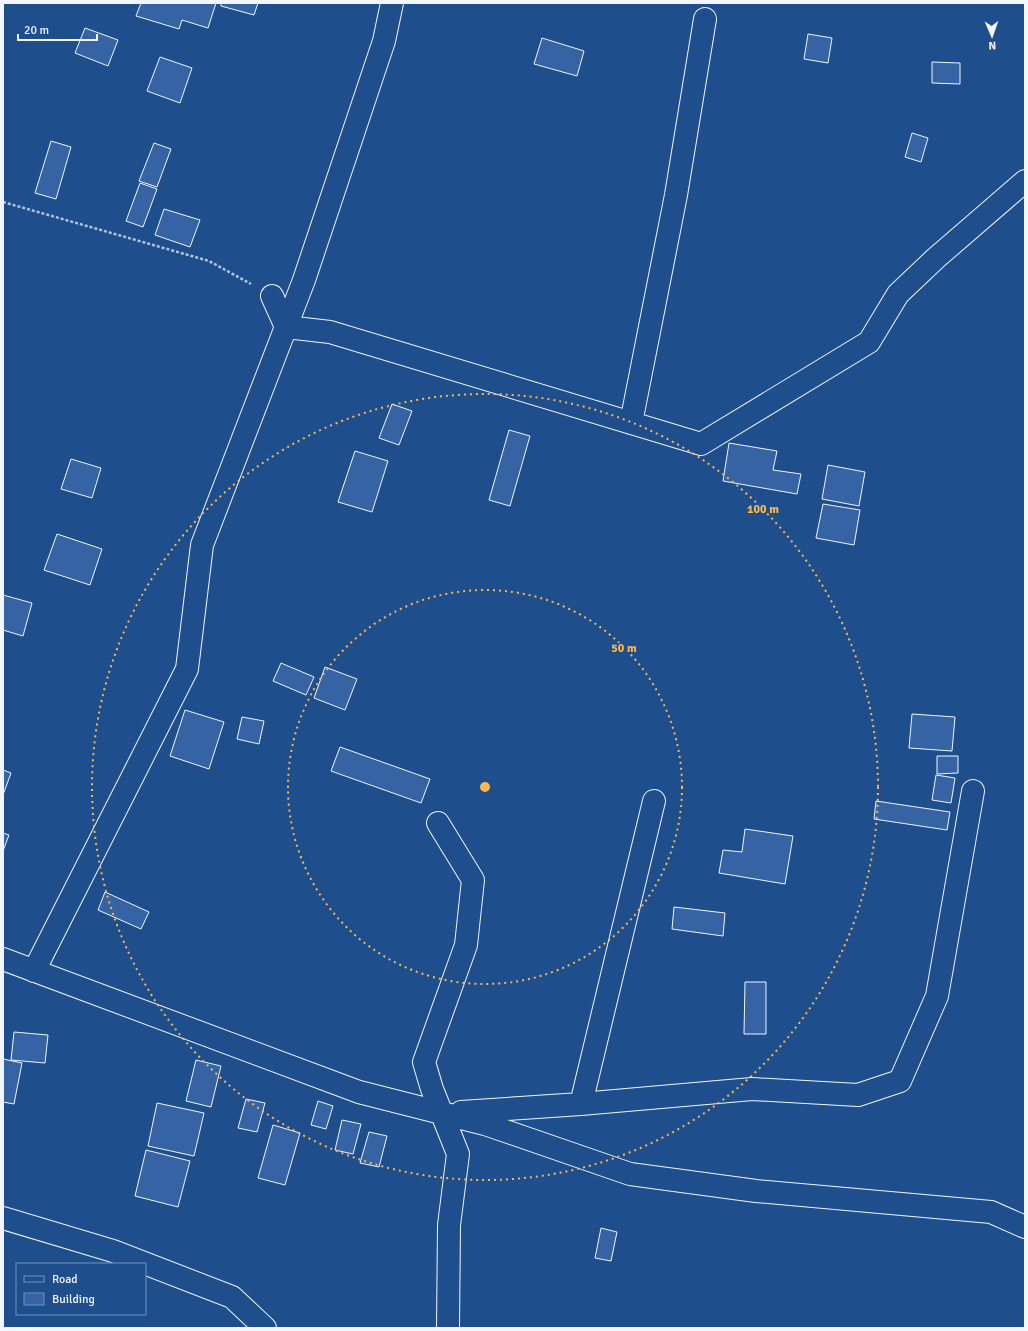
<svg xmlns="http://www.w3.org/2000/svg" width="1028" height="1331" viewBox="0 0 1028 1331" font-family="Signika,sans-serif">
<rect width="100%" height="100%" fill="#1f4e8c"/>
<path fill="#3563a3" stroke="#f2f6ff" d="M141,3h75l-8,25 -26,-8 -3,9 -43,-13z
M221,3h37l-4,12 -33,-9z
M85,28l33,12 -10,26 -33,-13z
M808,34l24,4 -4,25 -24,-4z
M542,38l42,13 -7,25 -43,-12z
M160,57l32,11 -12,35 -33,-12z
M932,62l28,1v21l-28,-1z
M912,133l16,5 -7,24 -16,-5z
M51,141l20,6 -15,52 -21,-6z
M154,143l17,6 -14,38 -18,-6z
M140,183l17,6 -14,38 -17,-6z
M164,209l36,11 -10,27 -35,-12z
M392,404l20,7 -13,34 -20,-7z
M509,430l21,6 -20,70 -21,-6z
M729,443l48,8 -4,19 28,4 -4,20 -74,-13z
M355,451l33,10 -16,51 -34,-10z
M71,459l30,9 -9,30 -31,-9z
M828,465l37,7 -6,34 -37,-7z
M823,504l37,6 -6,35 -38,-7z
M57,534l45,15 -12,36 -46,-15z
M3,595l29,8 -9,33 -20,-6z
M281,663l33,14 -8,18 -33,-14z
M325,667l32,12 -12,31 -31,-12z
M185,710l39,12 -15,47 -39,-13z
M912,714l43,3 -3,34 -43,-3z
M242,717l22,4 -5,23 -22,-5z
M340,747l90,32 -9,24 -90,-32z
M937,756h21v17l-21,1z
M3,770l8,3 -8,22z
M936,775l19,3 -4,25 -19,-3z
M876,801l74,11 -3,18 -73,-11z
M745,829l48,7 -8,48 -66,-11 4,-23 19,2z
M3,833l6,2 -6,16z
M105,892l44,20 -8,17 -43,-19z
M674,907l51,6 -2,23 -51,-7z
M745,982h21v52h-22z
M14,1032l34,3 -3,28 -34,-3z
M3,1059l19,4 -8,41 -11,-2z
M196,1060l25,6 -10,41 -25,-6z
M246,1099l19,4 -8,29 -19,-4z
M318,1101l15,5 -7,23 -15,-4z
M157,1103l47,10 -10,43 -46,-10z
M342,1120l19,4 -8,30 -18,-4z
M273,1125l27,8 -15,52 -27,-7z
M369,1132l18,4 -8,31 -19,-4z
M146,1150l44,11 -12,46 -43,-11z
M601,1228l16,4 -6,29 -16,-3z"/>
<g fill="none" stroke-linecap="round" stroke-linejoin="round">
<defs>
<path id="street" d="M272,296l14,31 44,5 371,112 168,-102 29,-48 38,-36 89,-77
M631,423l45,-228 29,-176
M438,823l35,57 -7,65 -42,117 8,27 26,65 -9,71 -1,103
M3,959l356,133 126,32 145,50 126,17 235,21 34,15
M34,971l153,-302 15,-124 102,-265 80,-239 8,-38
M581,1104l171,-15 106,6 42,-14 37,-85 36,-205
M461,1112l120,-8 73,-303
M3,1218l110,33 119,46 33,31"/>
</defs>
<use href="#street" stroke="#f2f6ff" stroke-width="24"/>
<path stroke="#b3c4dc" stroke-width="2.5" stroke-dasharray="3 2" stroke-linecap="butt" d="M3,202l206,59 42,23"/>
<use href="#street" stroke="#1f4e8c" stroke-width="22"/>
</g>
<g fill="none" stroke="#ffb74d" stroke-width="2" stroke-dasharray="2 4">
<circle cx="485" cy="787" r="197"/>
<circle cx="485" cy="787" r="393"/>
</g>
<circle cx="485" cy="787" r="6" fill="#ffb74d" stroke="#1f4e8c" stroke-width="2"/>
<g font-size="12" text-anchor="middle" font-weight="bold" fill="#ffb74d" stroke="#1f4e8c" stroke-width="3" stroke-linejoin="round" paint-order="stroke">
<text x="763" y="513">100 m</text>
<text x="624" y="652">50 m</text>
</g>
<rect width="1028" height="1331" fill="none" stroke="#f2f6ff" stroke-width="8"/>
<rect x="16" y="1263" width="130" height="52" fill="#1f4e8c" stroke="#7391ba"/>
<rect x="24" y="1276" width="20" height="6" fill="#1f4e8c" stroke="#7391ba"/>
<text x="52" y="1283" font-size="12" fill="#f2f6ff">Road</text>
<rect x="24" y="1293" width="20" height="12" fill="#3563a3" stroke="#7391ba"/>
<text x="52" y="1303" font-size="12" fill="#f2f6ff">Building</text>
<g transform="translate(992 36) rotate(178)" stroke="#1f4e8c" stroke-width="3" paint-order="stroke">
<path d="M0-3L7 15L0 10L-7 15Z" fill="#f2f6ff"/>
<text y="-6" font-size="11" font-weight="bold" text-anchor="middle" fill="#f2f6ff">N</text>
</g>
<path d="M18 34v6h79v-6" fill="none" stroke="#f2f6ff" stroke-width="2"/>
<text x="24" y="34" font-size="12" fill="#f2f6ff" stroke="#1f4e8c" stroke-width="3" paint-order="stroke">20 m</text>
</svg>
